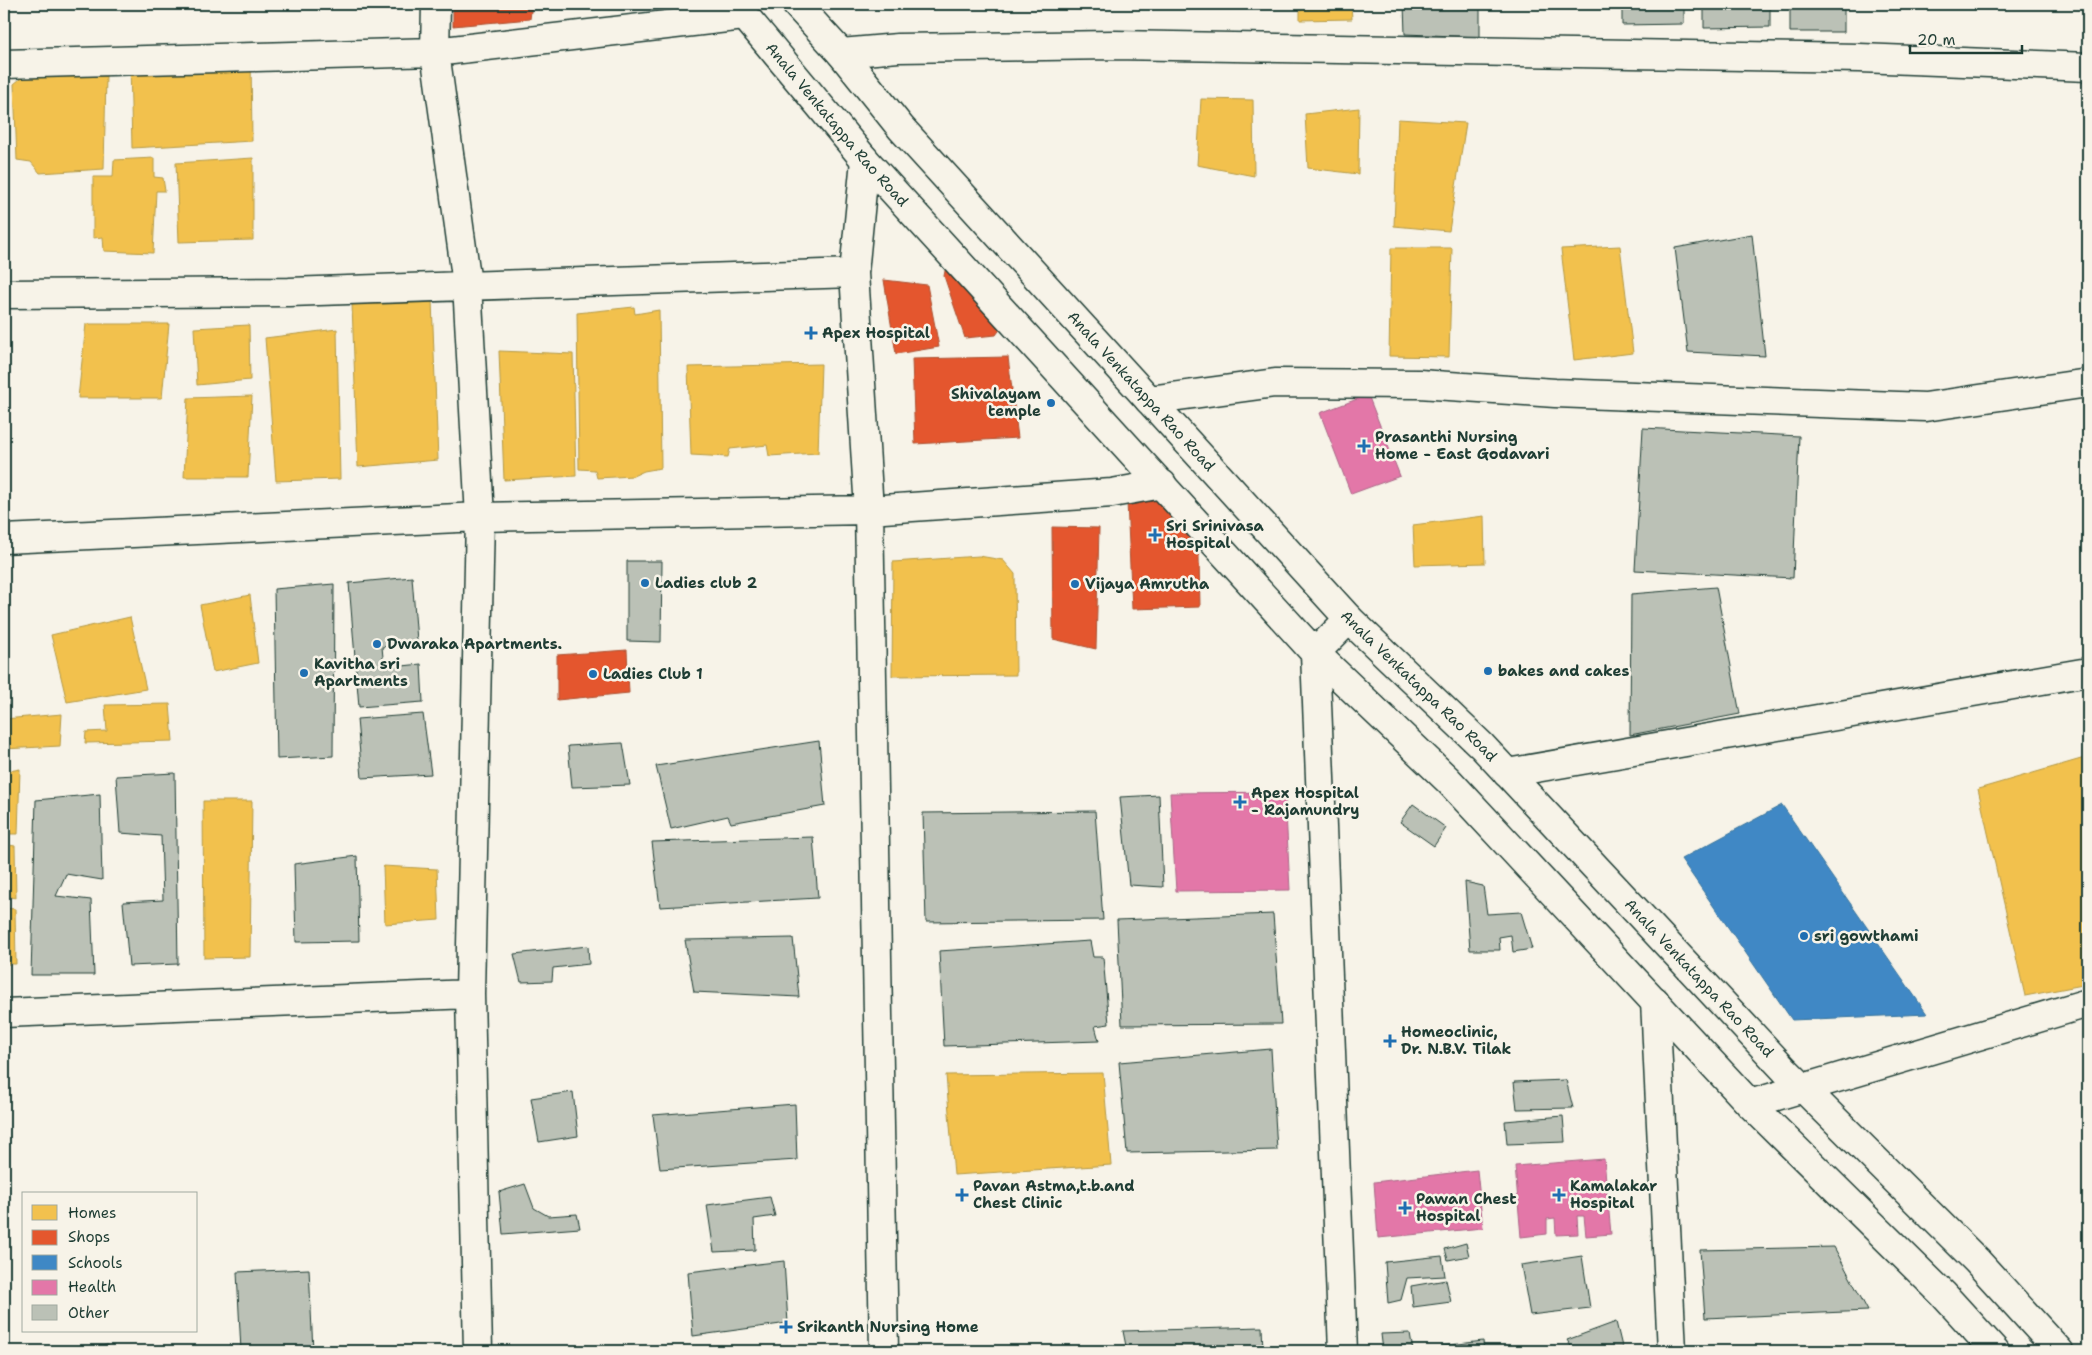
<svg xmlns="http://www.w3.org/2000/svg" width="2092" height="1355" viewBox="0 0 2092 1355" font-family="'Shantell Sans',sans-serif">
<rect width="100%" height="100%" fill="#f7f3e8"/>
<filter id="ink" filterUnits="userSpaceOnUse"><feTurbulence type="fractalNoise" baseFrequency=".02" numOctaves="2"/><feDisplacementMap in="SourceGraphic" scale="10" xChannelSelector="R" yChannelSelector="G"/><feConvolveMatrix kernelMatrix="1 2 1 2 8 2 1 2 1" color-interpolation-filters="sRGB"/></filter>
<g filter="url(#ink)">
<path fill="#f2c14e" stroke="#b39946" d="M1300,4h51l1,15 -52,1z
M1501,4h61v3l-61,-1z
M251,57l1,84 -120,7 -2,-85z
M26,74l80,2 -2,93 -64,4 -9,-11 -14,-2 -3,-76z
M1201,99l52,1 1,76 -57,-11z
M1359,108l-1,66 -50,-6 -3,-54z
M1398,119l68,4 -17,108 -55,-5z
M154,158v19l9,1 2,13h-9l-3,62 -49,-2 -1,-14 -10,1v-61h20l1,-17z
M253,158v82l-74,2 -3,-79z
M1620,246l13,107 -59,7 -13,-111z
M1391,248h61l-3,109 -60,-1z
M432,300l6,160 -80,7 -6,-163z
M634,307l1,7 24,-4 2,158 -17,3 -11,5 -36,2 -2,-8 -16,-1 -2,-156z
M86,324h83l-7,74h-84z
M249,325l1,55 -53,5 -3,-57z
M337,329l3,150 -64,2 -11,-143z
M499,351l74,3 3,122 -72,4z
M821,364l-3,89 -49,3 -2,-11 -37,4 -2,8 -37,-2 -3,-88z
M252,396l-4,81h-64l4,-79z
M1484,516l1,47 -70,2 -2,-40z
M979,556l24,4 12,14 1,101 -124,1 1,-114z
M250,595l8,68 -45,9 -13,-67z
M130,617l16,72 -79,13 -16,-67z
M170,704l3,37 -88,2 1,-11 21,-1 -2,-26z
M62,714l-2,32 -56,3v-30z
M2088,757v227l-63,12 -47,-207z
M20,769l-2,65h-14v-62z
M203,801h49l-2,156 -46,1z
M4,844l11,2 1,52 -12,-2z
M383,866l54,3 2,51 -54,4z
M4,908l11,1 1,55h-12z
M1103,1073l8,92 -157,10 -8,-100z"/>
<path fill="#e4572e" stroke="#a94f30" d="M453,4h79l-2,15 -77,7z
M946,266l60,55 -10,14 -31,3 -21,-62z
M884,280l43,5 12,62 -43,7z
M1008,357l10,81 -103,6 -3,-85z
M1163,496l28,34 8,26 1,51 -68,2 -5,-107z
M1052,527l47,1 -3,121 -43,-10z
M627,650l2,43 -72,7v-45z"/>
<path fill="#3f88c5" stroke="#35729a" d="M1782,805l145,209 -135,6 -111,-161z"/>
<path fill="#e377a8" stroke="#a86685" d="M1368,395l32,81 -49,18 -31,-81z
M1285,792l5,98 -114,1 -6,-98z
M1604,1159l7,75 -25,2 -2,-20h-7l1,18 -22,1 -1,-17 -8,1v15l-26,3 -6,-71z
M1477,1170l6,58 -105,10 -4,-56z"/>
<path fill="#bbc1b6" stroke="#1f3d34" d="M1404,4h76v33l-75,-3z
M1622,4h62v20l-62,1z
M1704,4h66v23l-66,1z
M1790,4h54v28h-54z
M1752,234l13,122 -77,-4 -13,-104z
M1643,428l156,8 -6,142 -158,-8z
M627,561h35l-1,81 -34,-1z
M412,577l5,64 -35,6 2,21 37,-4 2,38 -64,5 -10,-124z
M334,584l-1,172 -56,3 -3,-170z
M1716,587l24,127 -110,21 1,-141z
M4,615l4,92 -4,1z
M423,714l8,60 -69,4 -5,-59z
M819,741l6,65 -94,17 -3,-7 -57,13 -15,-63z
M623,743l7,42 -58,2 -4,-41z
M175,773l3,191 -49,2 -6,-64 40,-2 -2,-64 -41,-3 -4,-57z
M100,794l2,86 -36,-6 -10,22 35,4 3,75h-63l5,-175z
M1159,795l4,92 -34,-2 -9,-88z
M1413,804l33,24 -12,18 -34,-24z
M1095,811l8,109 -177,2 -3,-109z
M813,837l5,61 -158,9 -8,-65z
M357,856l2,85 -63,1 -2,-78z
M1465,882l18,4 4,28 34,-2 11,37 -19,3 -2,-17 -12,2 1,13h-30z
M1273,914l8,110 -159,1 -5,-105z
M793,938l6,59 -105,-5 -9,-52z
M1090,941l3,16h10l6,67 -14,2 4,15 -155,5 -5,-95z
M588,946l1,18 -36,4 -1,13 -31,1 -7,-28z
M1271,1049l6,101 -150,3 -8,-91z
M1566,1080l7,28 -56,1 -3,-27z
M573,1092l5,44 -39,6 -8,-44z
M795,1104l2,56 -137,9 -7,-54z
M1563,1116l2,26 -58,2 -2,-23z
M525,1184l9,24 14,8 29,-2 3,14 -77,6 -4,-42z
M770,1197l5,19 -21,3 1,31 -41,2 -7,-47z
M1466,1243l3,13 -21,4 -3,-11z
M1834,1247l34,64 -163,7 -5,-68z
M1442,1256l3,20 -38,2 -6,22 -13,3 -3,-41z
M1582,1256l8,52 -60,7 -9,-50z
M784,1261l4,62 -95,13 -5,-64z
M309,1269l4,82h-72l-4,-79z
M1446,1280l5,22 -38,5 -2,-21z
M1616,1322l7,29h-49l-7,-11z
M1262,1327l1,24h-136l-4,-20z
M1410,1333l3,18h-30l-2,-17z
M1483,1341l1,10h-41l-1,-5z
M108,1345l1,6h-34z"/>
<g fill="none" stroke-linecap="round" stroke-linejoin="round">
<defs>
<path id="minor" d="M436,4l-1,48 32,232 13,233 -10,477 8,357
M841,53l57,-5 215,-3 747,13 228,9
M4,64l431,-12 309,-36
M865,160l-11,113 15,237 15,841
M4,294l285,-2 565,-19
M1149,400l126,-17 144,1 136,9 370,14 163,-24
M4,539l476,-22 389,-7 243,-17 50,-9
M1507,773l581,-101
M1655,1001l17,350
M4,1013l466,-19
M1750,1104l338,-101
M1343,1351l-28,-698 34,-34"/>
<g id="secondary">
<path id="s1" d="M735,4l130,156 450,493 133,127 302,324 193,190 52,57"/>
<path id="s2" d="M796,4l45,49 60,75 448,491 133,127 303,324 192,191 82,90"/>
</g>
</defs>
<use href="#minor" stroke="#1f3d34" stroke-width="31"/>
<use href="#secondary" stroke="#1f3d34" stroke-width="31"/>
<use href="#minor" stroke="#f7f3e8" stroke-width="28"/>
<use href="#secondary" stroke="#f7f3e8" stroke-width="28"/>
</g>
</g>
<g fill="#1f6fb2" stroke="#f7f3e8" stroke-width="2">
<path d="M808.5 325.5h5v5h5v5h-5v5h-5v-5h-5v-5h5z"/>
<circle cx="1051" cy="403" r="5"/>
<path d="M1361.5 438.5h5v5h5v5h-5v5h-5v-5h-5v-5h5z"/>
<path d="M1152.5 527.5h5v5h5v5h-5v5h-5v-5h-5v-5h5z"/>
<circle cx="645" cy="583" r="5"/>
<circle cx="1075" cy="584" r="5"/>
<circle cx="377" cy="644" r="5"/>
<circle cx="1488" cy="671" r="5"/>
<circle cx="304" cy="673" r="5"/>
<circle cx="593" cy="674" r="5"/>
<path d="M1237.5 794.5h5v5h5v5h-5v5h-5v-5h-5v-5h5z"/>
<circle cx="1804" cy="936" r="5"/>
<path d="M1387.5 1033.5h5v5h5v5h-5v5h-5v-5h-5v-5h5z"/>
<path d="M959.5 1187.5h5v5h5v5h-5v5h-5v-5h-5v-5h5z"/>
<path d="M1556.5 1187.5h5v5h5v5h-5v5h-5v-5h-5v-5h5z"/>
<path d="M1402.5 1200.5h5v5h5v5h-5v5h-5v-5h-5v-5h5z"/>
<path d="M783.5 1319.5h5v5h5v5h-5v5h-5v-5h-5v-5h5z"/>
</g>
<g text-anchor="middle" stroke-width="5" stroke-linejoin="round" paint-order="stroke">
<g font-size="15" fill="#1f3d34" stroke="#f7f3e8">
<text dy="5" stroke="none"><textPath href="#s1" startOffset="158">Anala Venkatappa Rao Road</textPath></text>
<text dy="5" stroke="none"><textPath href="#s2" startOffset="519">Anala Venkatappa Rao Road</textPath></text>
<text dy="5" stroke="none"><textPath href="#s2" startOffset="924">Anala Venkatappa Rao Road</textPath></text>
<text dy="5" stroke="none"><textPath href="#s2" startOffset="1329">Anala Venkatappa Rao Road</textPath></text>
</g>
<g font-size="15" font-weight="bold" fill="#1f3d34" stroke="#f7f3e8" text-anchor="start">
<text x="822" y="338">Apex Hospital</text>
<text x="1041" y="399" text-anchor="end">Shivalayam<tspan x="1041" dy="17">temple</tspan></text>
<text x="1375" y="442">Prasanthi Nursing<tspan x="1375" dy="17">Home - East Godavari</tspan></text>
<text x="1166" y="531">Sri Srinivasa<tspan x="1166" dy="17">Hospital</tspan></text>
<text x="655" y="588">Ladies club 2</text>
<text x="1085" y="589">Vijaya Amrutha</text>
<text x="387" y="649">Dwaraka Apartments.</text>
<text x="314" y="669">Kavitha sri<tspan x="314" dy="17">Apartments</tspan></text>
<text x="1498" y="676">bakes and cakes</text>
<text x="603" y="679">Ladies Club 1</text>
<text x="1251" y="798">Apex Hospital<tspan x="1251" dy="17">- Rajamundry</tspan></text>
<text x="1814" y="941">sri gowthami</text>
<text x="1401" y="1037">Homeoclinic,<tspan x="1401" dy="17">Dr. N.B.V. Tilak</tspan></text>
<text x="973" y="1191">Pavan Astma,t.b.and<tspan x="973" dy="17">Chest Clinic</tspan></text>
<text x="1570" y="1191">Kamalakar<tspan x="1570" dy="17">Hospital</tspan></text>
<text x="1416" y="1204">Pawan Chest<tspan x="1416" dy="17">Hospital</tspan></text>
<text x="797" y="1332">Srikanth Nursing Home</text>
</g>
</g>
<rect width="2092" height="1355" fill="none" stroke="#f7f3e8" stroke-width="20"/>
<rect x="10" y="10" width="2072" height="1335" fill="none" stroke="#1f3d34" stroke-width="2" filter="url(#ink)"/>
<rect x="22" y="1192" width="175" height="140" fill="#f7f3e8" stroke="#a1aaa0"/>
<rect x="32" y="1205" width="25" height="15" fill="#f2c14e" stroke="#a1aaa0"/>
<text x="68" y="1218" font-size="15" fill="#1f3d34">Homes</text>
<rect x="32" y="1230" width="25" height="15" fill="#e4572e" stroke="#a1aaa0"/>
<text x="68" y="1242" font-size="15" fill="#1f3d34">Shops</text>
<rect x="32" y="1255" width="25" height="15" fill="#3f88c5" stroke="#a1aaa0"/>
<text x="68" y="1268" font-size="15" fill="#1f3d34">Schools</text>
<rect x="32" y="1280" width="25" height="15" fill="#e377a8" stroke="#a1aaa0"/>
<text x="68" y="1292" font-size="15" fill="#1f3d34">Health</text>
<rect x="32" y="1305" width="25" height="15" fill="#bbc1b6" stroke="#a1aaa0"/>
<text x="68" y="1318" font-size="15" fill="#1f3d34">Other</text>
<path d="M1910 45v8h112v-8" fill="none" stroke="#1f3d34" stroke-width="2.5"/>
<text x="1917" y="45" font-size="15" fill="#1f3d34" stroke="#f7f3e8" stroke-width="4" paint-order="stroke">20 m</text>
</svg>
